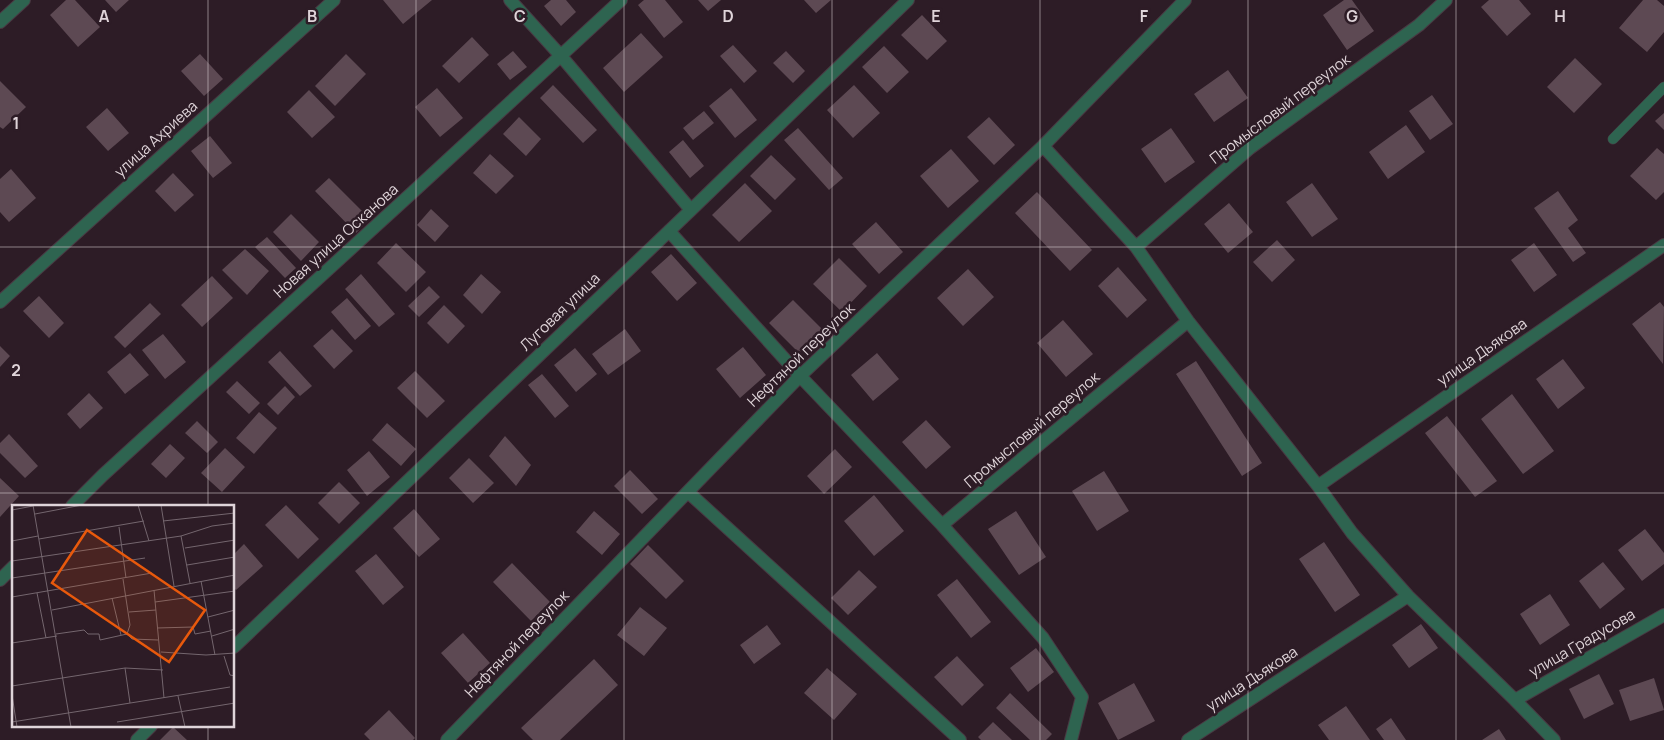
<svg xmlns="http://www.w3.org/2000/svg" width="1664" height="740" viewBox="0 0 1664 740" font-family="Manrope,sans-serif">
<rect width="100%" height="100%" fill="#2d1c26"/>
<path fill="#5d4953" d="M66,0h9l25,27 -22,20 -28,-32z
M105,0h24l-13,12z
M383,0h49l-29,24z
M551,0h15l10,12 -15,14 -17,-20z
M644,0h21l18,22 -19,16 -26,-33z
M698,0h23l-13,11z
M804,0h27l-15,13z
M1344,0h8l22,31 -27,19 -24,-35z
M1489,0h30l12,14 -24,22 -26,-29z
M1643,0h14l7,6v26l-17,20 -28,-24z
M922,15l25,26 -20,19 -26,-25z
M641,33l22,24 -39,35 -21,-24z
M472,37l17,18 -30,28 -17,-17z
M733,45l24,26 -13,12 -24,-27z
M884,46l25,26 -22,21 -25,-26z
M513,51l14,16 -17,13 -13,-16z
M786,51l19,20 -12,12 -20,-20z
M200,54l23,25 -19,17 -23,-25z
M346,54l20,20 -31,32 -20,-20z
M1575,58l27,26 -28,29 -27,-26z
M1228,70l20,28 -34,24 -20,-28z
M0,81l26,26 -23,22 -3,-2z
M553,85l44,45 -14,13 -43,-45z
M854,85l26,28 -27,25 -26,-28z
M437,88l26,30 -23,19 -25,-30z
M731,88l26,32 -22,18 -26,-32z
M309,90l26,27 -23,21 -25,-26z
M1432,95l21,29 -23,16 -21,-29z
M107,108l22,25 -21,18 -22,-24z
M704,111l10,12 -21,17 -10,-12z
M1664,113v17l-9,-9z
M519,117l22,22 -15,17 -23,-22z
M989,117l26,28 -21,20 -27,-28z
M1406,125l19,27 -37,27 -19,-27z
M798,128l45,50 -14,12 -45,-50z
M1171,128l24,34 -30,21 -24,-34z
M210,136l22,27 -19,15 -22,-27z
M683,140l21,26 -14,12 -21,-26z
M1657,148l7,6v38l-8,8 -26,-24z
M951,149l28,32 -31,27 -28,-32z
M490,154l24,22 -18,18 -23,-21z
M771,155l25,24 -21,21 -25,-24z
M11,169l25,29 -27,24 -9,-10v-33z
M173,173l21,22 -19,17 -20,-21z
M329,178l41,41 -14,14 -41,-42z
M745,183l27,28 -33,31 -27,-27z
M1312,183l26,36 -26,18 -26,-35z
M1558,191l20,29 -10,8 18,25 -13,9 -39,-54z
M1037,192l55,58 -22,21 -55,-58z
M1229,203l24,29 -25,21 -24,-29z
M431,209l18,17 -14,16 -18,-17z
M291,214l28,28 -18,19 -28,-29z
M876,222l27,30 -24,22 -27,-30z
M267,237l29,31 -11,10 -30,-31z
M1277,240l18,20 -23,22 -19,-20z
M396,243l30,29 -20,20 -29,-29z
M1534,243l23,32 -23,17 -23,-32z
M245,249l24,22 -22,24 -25,-25z
M671,254l26,29 -20,18 -26,-29z
M839,258l28,28 -25,26 -29,-28z
M1118,267l29,33 -20,18 -29,-32z
M968,269l26,28 -31,29 -26,-28z
M361,274l34,40 -16,13 -34,-38z
M481,274l20,18 -19,22 -19,-19z
M212,276l21,22 -31,29 -21,-22z
M429,286l11,11 -21,20 -11,-11z
M39,296l25,27 -15,15 -26,-27z
M347,298l24,28 -16,14 -24,-28z
M793,300l30,30 -24,23 -30,-30z
M1660,302l4,5 -1,57 -31,-40z
M150,303l11,11 -36,34 -11,-11z
M444,305l21,21 -17,18 -21,-21z
M1063,320l30,34 -27,23 -29,-34z
M332,329l21,22 -19,18 -21,-23z
M625,329l16,22 -33,24 -16,-21z
M163,334l23,28 -21,17 -23,-29z
M0,346l10,10 -10,11z
M743,347l23,28 -26,23 -24,-29z
M575,348l22,26 -21,18 -22,-27z
M280,351l32,35 -12,10 -32,-34z
M130,353l19,22 -24,19 -18,-22z
M877,353l22,26 -26,22 -22,-26z
M1563,359l22,29 -27,21 -22,-30z
M1196,361l66,102 -20,13 -66,-102z
M415,371l30,30 -18,17 -30,-30z
M542,374l27,32 -14,12 -27,-33z
M237,381l23,22 -11,11 -23,-22z
M285,386l10,11 -17,18 -11,-11z
M89,393l14,15 -23,21 -13,-15z
M1512,394l42,57 -31,23 -42,-55z
M259,412l18,16 -23,26 -18,-16z
M1447,416l50,65 -22,16 -50,-64z
M926,420l25,27 -25,22 -24,-27z
M197,421l21,21 -11,11 -22,-20z
M387,423l29,26 -15,17 -29,-26z
M9,434l29,32 -13,12 -25,-25v-10z
M505,436l26,29 -15,21 -27,-30z
M170,444l15,14 -19,20 -15,-14z
M225,448l20,19 -23,25 -21,-19z
M835,449l17,18 -28,27 -17,-18z
M369,451l21,26 -23,19 -20,-26z
M469,458l25,25 -21,20 -24,-25z
M630,470l28,29 -16,15 -28,-28z
M1104,471l25,40 -32,20 -25,-40z
M0,478l19,18 -19,21z
M339,482l21,21 -21,21 -21,-21z
M874,495l30,36 -30,25 -30,-35z
M286,505l33,34 -21,20 -33,-34z
M414,509l26,30 -21,18 -26,-29z
M594,511l26,23 -18,21 -26,-23z
M1016,511l30,46 -27,18 -31,-46z
M1645,529l19,24v11l-22,17 -24,-31z
M1324,542l36,53 -25,17 -36,-53z
M244,544l19,22 -27,24 -2,-2v-34z
M648,545l36,36 -18,18 -36,-35z
M376,554l28,33 -21,18 -28,-34z
M1603,562l22,27 -25,20 -21,-28z
M512,563l38,39 -19,19 -38,-39z
M859,570l18,17 -29,28 -17,-17z
M957,579l34,43 -20,16 -34,-43z
M1550,594l20,31 -30,20 -20,-31z
M640,607l27,21 -23,28 -27,-21z
M1421,624l17,24 -29,20 -17,-23z
M767,625l14,19 -27,20 -14,-19z
M463,633l27,30 -22,20 -27,-30z
M1036,648l18,24 -26,20 -18,-24z
M957,656l27,29 -22,21 -28,-29z
M594,659l24,26 -58,55h-27l-12,-12z
M827,668l30,26 -23,26 -30,-27z
M1599,674l15,30 -30,15 -15,-30z
M1654,678l10,32 -34,11 -11,-31z
M1134,683l21,38 -37,19 -20,-37z
M1010,693l42,41 -6,6h-16l-34,-32z
M1346,706l24,34h-41l-11,-15z
M389,710l26,28 -2,2h-43l-6,-6z
M1391,718l15,22h-22l-8,-11z
M993,722l19,18h-31l-3,-3z
M173,727l14,13h-27z
M1499,729l7,11h-24z"/>
<g fill="none" stroke-linecap="round" stroke-linejoin="round">
<defs>
<path id="service" d="M1613,139l51,-52"/>
<path id="minor" d="M510,0l51,56 130,154
M0,22l24,-22
M1043,146l93,101 52,74 130,165 34,47 56,63 107,104 39,40
M669,231l131,145 142,149 101,113 39,59 -11,43
M1136,247l114,-99 169,-123 27,-25
M0,302l334,-302
M1318,486l346,-241
M688,492l272,248
M72,506l31,-31 311,-284 207,-191
M942,525l246,-204
M0,580l14,-14
M234,647l457,-437 217,-210
M1515,700l149,-85
M137,740l14,-14
M447,740l353,-364 243,-230 142,-146
M1188,740l220,-144"/>
</defs>
<use href="#service" stroke="#493943" stroke-width="11"/>
<use href="#minor" stroke="#493943" stroke-width="14"/>
<use href="#service" stroke="#2e6450" stroke-width="10"/>
<use href="#minor" stroke="#2e6450" stroke-width="12"/>
</g>
<path fill="none" stroke="#dfd4d9" stroke-width="1" stroke-opacity="0.55" d="M208,0v506M416,0v740M624,0v740M832,0v740M1040,0v740M1248,0v740M1456,0v740M0,247h1664M0,493h1664M208,726v14"/>
<g text-anchor="middle" stroke-width="5" stroke-linejoin="round" paint-order="stroke">
<g font-size="15" fill="#dfd4d9" stroke="#2d1c26">
<text transform="translate(1280 109) rotate(-37)" y="5">Промысловый переулок</text>
<text transform="translate(156 139) rotate(-42)" y="5">улица Ахриева</text>
<text transform="translate(336 241) rotate(-42)" y="5">Новая улица Осканова</text>
<text transform="translate(560 312) rotate(-44)" y="5">Луговая улица</text>
<text transform="translate(1482 352) rotate(-35)" y="5">улица Дьякова</text>
<text transform="translate(801 355) rotate(-44)" y="5">Нефтяной переулок</text>
<text transform="translate(1032 430) rotate(-40)" y="5">Промысловый переулок</text>
<text transform="translate(1582 643) rotate(-30)" y="5">улица Градусова</text>
<text transform="translate(517 644) rotate(-46)" y="5">Нефтяной переулок</text>
<text transform="translate(1252 679) rotate(-33)" y="5">улица Дьякова</text>
</g>
</g>
<g transform="translate(12 505)">
<rect width="222" height="222" fill="#2d1c26"/>
<path fill="none" stroke="#74666e" stroke-width="1" d="M21,0l38,222M126,0l11,36M149,0l13,81M0,5l21,-4M23,9l47,-9M151,16l72,-8M107,22l7,51M169,31l9,47M27,34l105,-18M0,36l26,-5M173,43l50,-8M0,56l169,-25 31,-10 23,-3M175,60l48,-8M0,73l133,-20M111,74l7,46 -3,9M189,76l14,74M142,85l10,108M25,88l9,45M0,92l140,-24M100,93l9,37M143,97l80,-11M40,105l183,-35M117,107l27,-2M196,112l27,-7M145,123l36,-1 2,7 16,-3M44,129l28,-4 4,4h11l1,6 27,-6 5,5 26,1M200,131l23,-7M0,138l45,-7M149,147l45,3 29,-2M212,151l6,19 5,1M113,163l5,35M0,181l113,-18 38,2M0,190l5,32M166,191l7,31M0,217l218,-35M105,217l118,-19"/>
<path fill="#e8590c" fill-opacity="0.15" stroke="#e8590c" stroke-width="2.5" d="M75,25l118,80 -36,52 -117,-79z"/>
<rect width="222" height="222" fill="none" stroke="#dfd4d9" stroke-width="2.5"/>
</g>
<g font-size="16" text-anchor="middle" font-weight="bold" fill="#dfd4d9" stroke="#2d1c26" stroke-width="5" stroke-linejoin="round" paint-order="stroke">
<text x="104" y="22">A</text>
<text x="312" y="22">B</text>
<text x="520" y="22">C</text>
<text x="728" y="22">D</text>
<text x="936" y="22">E</text>
<text x="1144" y="22">F</text>
<text x="1352" y="22">G</text>
<text x="1560" y="22">H</text>
<text x="16" y="129">1</text>
<text x="16" y="376">2</text>
</g>
</svg>
